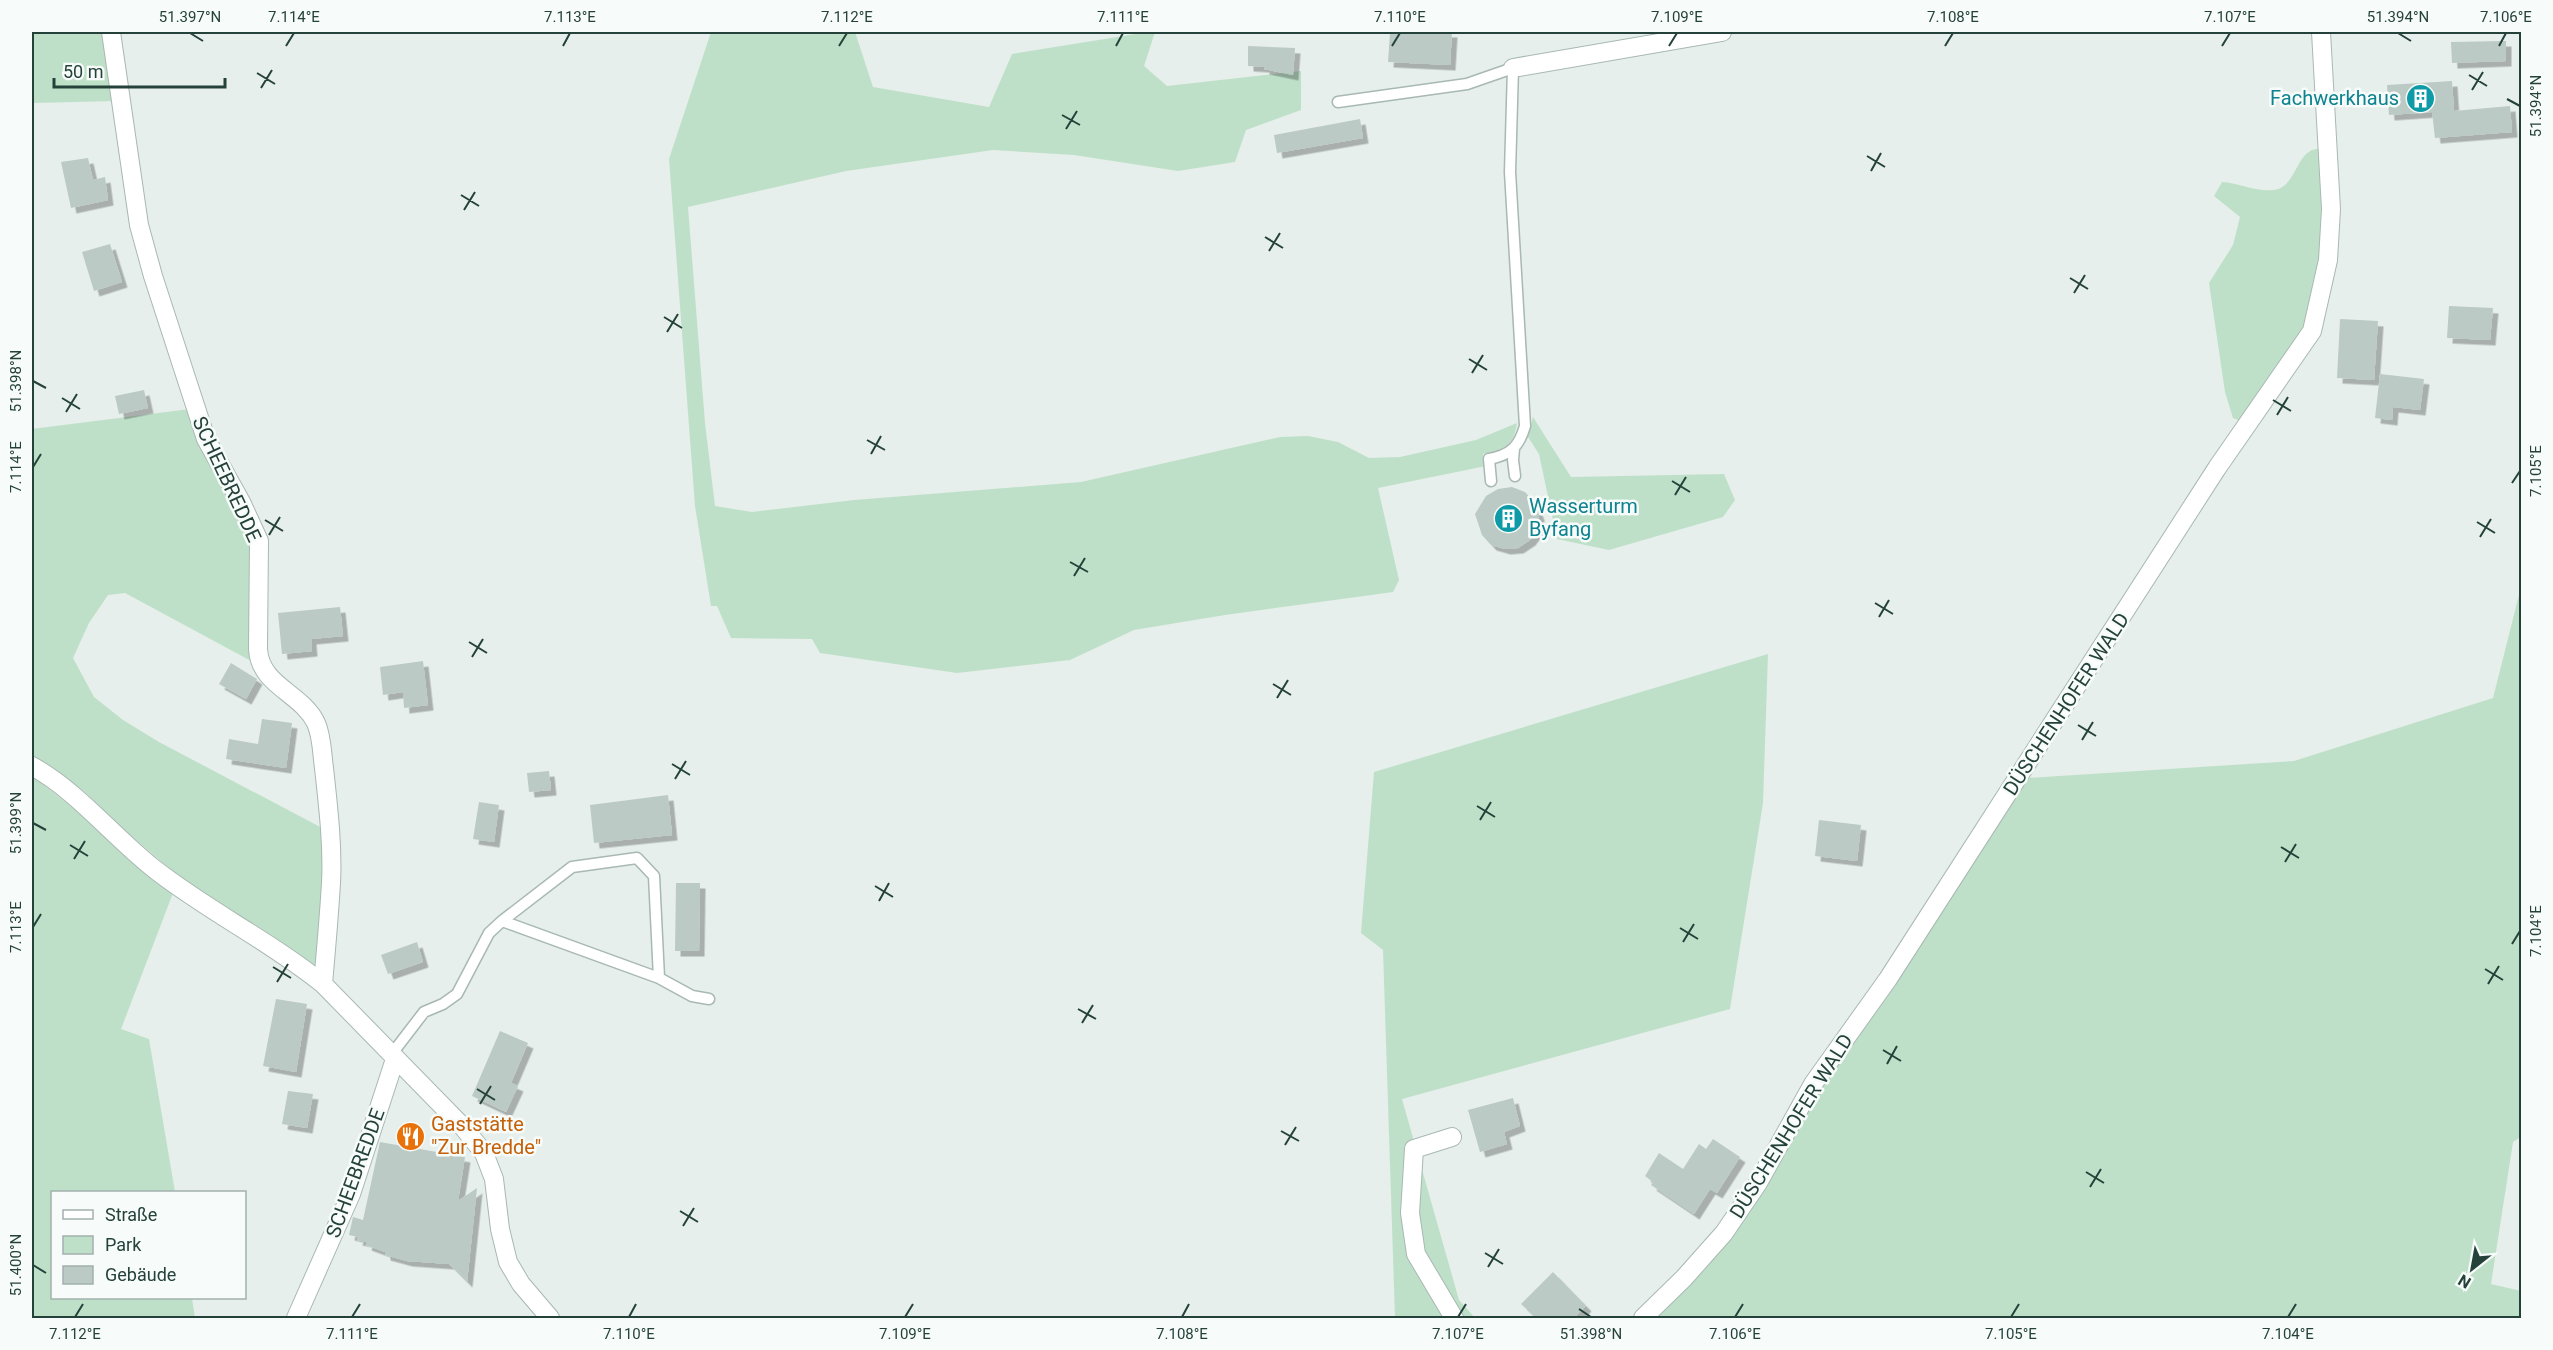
<svg xmlns="http://www.w3.org/2000/svg" width="2553" height="1350" viewBox="0 0 2553 1350" font-family="Roboto,sans-serif">
<defs>
<filter id="shadow"><feDropShadow dx="5.5" dy="5.5" stdDeviation="0" flood-color="#0004"/></filter>
</defs>
<rect width="100%" height="100%" fill="#e6efeb"/>
<path fill="#bfe0c8" d="M32,32h74l9,69 -82,2 -1,3z
M711,32h144l18,55 116,20 23,-53 136,-22h7l-11,34 23,20 134,-15v39l-55,20 -11,32 -57,9 -104,-16 -81,-5 -147,21 -158,36 17,216 10,83 37,6 102,-12 227,-18 199,-45 28,-1 30,6 31,16 31,-1 76,-17 41,-17c-3,23 -14,26 -34,31l3,12 -108,22 21,92 -6,12 -168,23 -91,15 -64,30 -113,13 -137,-20 -8,-14 -81,-1 -14,-32h-6l-16,-100 -26,-347z
M2326,147l-10,168 -71,108 -12,-5 -8,-26 -16,-109 24,-38 7,-28 -26,-21 8,-14c18,1 33,10 51,8 22,-2 22,-32 39,-40 4,-1 10,-2 14,-3z
M190,409l65,141 -2,112 -128,-69 -17,2 -19,28 -16,35 21,39 29,23 36,22 165,87 5,56 -10,84 -132,-86 -70,-59 -32,-32 -36,-27 -17,-9v-327z
M1533,417l38,60 153,-3 11,26 -12,17 -114,33 -52,-11 -18,-85 -11,-17z
M2521,587l1,549 -9,6 -22,142 30,7v27h-883l82,-85 291,-454 283,-18 199,-63z
M1768,654l-5,149 -33,206 -328,90 57,201 16,18h-80l-12,-368 -22,-17 13,-161z
M33,777l53,41 87,75 -52,136 28,10 26,153h-123v106h140l3,20h-163z"/>
<path fill="#bbcac4" filter="url(#shadow)" d="M1422,32h30l-2,33 -62,-3 2,-29 32,1z
M2506,41v20l-54,2 -1,-21z
M1248,46l47,2 -2,27 -29,-6v-2l-16,-1z
M2452,81l2,30 56,-5 2,26 -77,6 -3,-26 -43,3 -2,-30z
M1360,119l3,19 -86,15 -3,-18z
M88,158l5,22 12,-3 3,23 -37,8 -10,-46z
M110,244l12,38 -28,9 -12,-39z
M2449,306l44,2 -3,32 -43,-2z
M2340,319l38,2 -4,59 -37,-2z
M2380,374l44,5 -4,31 -27,-3 -1,13 -17,-2z
M144,390l4,18 -29,6 -4,-18z
M1512,487l13,5 9,10 5,13 -1,14 -8,11 -12,8 -13,1 -14,-4 -9,-10 -7,-21 11,-18 12,-7z
M340,607l3,29 -32,3 1,12 -30,3 -4,-41z
M423,661l5,44 -24,3 -1,-16 -20,3 -3,-28z
M231,663l26,16 -11,20 -27,-15z
M262,719l30,4 -6,45 -60,-9 3,-20 29,5z
M549,771l2,19 -22,2 -2,-19z
M668,795l4,40 -78,8 -4,-38z
M479,802l20,3 -5,37 -21,-3z
M1819,820l42,5 -4,36 -42,-5z
M676,883h24l-1,68h-24z
M417,942l6,20 -35,12 -7,-19z
M276,999l31,5 -11,68 -33,-6z
M500,1031l28,12 -17,40 7,3 -12,26 -34,-16z
M288,1091l25,3 -6,34 -25,-4z
M1513,1098l7,28 -16,6 3,12 -27,8 -12,-42z
M1713,1139l27,18 -23,36 -7,-4 -16,25 -43,-29 2,-3 -8,-6 14,-23 24,16 16,-25 7,5z
M380,1142l85,15 -7,44 19,-13 -10,94 -18,-18 -42,-3 -22,-6v-3l-19,-7 1,-3 -10,-2 1,-3 -9,-2 4,-18 10,3z
M1553,1272l33,34 -12,12h-38l-15,-14z"/>
<g fill="none" stroke-linecap="round" stroke-linejoin="round">
<defs>
<path id="lane" d="M1338,102l129,-18 46,-16 -3,104 15,254c-6,21 -15,29 -36,33l2,22
M1514,449l-1,11 2,16
M659,978l33,18 17,3
M391,1055l33,-43 19,-8 14,-10 32,-61 13,-12 70,-54 65,-9 17,18 5,102 -157,-57"/>
<path id="street" d="M111,32l28,193 14,51 53,163 35,63 18,39 -1,108c2,37 44,44 58,74 6,13 6,31 8,45 4,37 9,78 7,115 -2,34 -5,67 -8,101
M1513,68l209,-36
M32,766c48,27 82,72 125,105 53,41 114,71 166,113l140,143 21,26 10,26 6,50 8,33 13,22 29,34
M1452,1137l-38,12 -4,64 6,41 38,64
M296,1318l55,-124 44,-135
M1643,1318l41,-40 40,-45 34,-50 55,-99 75,-105 329,-511 95,-137 16,-71 3,-51 -10,-177"/>
</defs>
<use href="#lane" stroke="#a8b8b2" stroke-width="13"/>
<use href="#street" stroke="#a8b8b2" stroke-width="20"/>
<use href="#lane" stroke="#fff" stroke-width="10"/>
<use href="#street" stroke="#fff" stroke-width="18"/>
</g>
<path fill="none" stroke="#24423a" stroke-width="2" d="M190,33l13,8M2398,33l13,8M286,46l8,-13M563,46l7,-13M839,46l8,-13M1116,46l7,-13M1392,46l8,-13M1669,46l8,-13M1945,46l8,-13M2222,46l8,-13M2499,46l7,-13M257,73l18,11M2469,75l18,11M261,88l11,-18M2472,90l11,-18M2507,99l13,7M1062,115l18,10M1066,129l11,-18M1867,156l18,11M1871,171l10,-18M461,195l18,11M464,210l11,-18M1265,237l18,11M1269,251l11,-18M2070,278l18,11M2074,293l11,-18M664,317l18,11M667,332l11,-18M1469,359l18,11M1472,373l11,-18M33,381l13,7M62,398l18,11M2273,400l18,11M66,412l11,-18M2277,415l11,-18M867,440l18,10M871,454l10,-18M33,467l8,-13M1672,481l18,11M2512,483l8,-12M1675,495l11,-18M265,520l18,11M2477,522l18,11M269,535l11,-18M2480,537l11,-18M1070,562l18,10M1074,576l11,-18M1875,603l18,11M1879,617l10,-17M469,642l18,11M472,657l11,-18M1273,684l18,11M1277,698l11,-18M2078,725l18,11M2082,740l11,-18M672,764l18,11M675,779l11,-18M1477,806l18,11M1480,820l11,-18M33,823l13,7M70,845l18,11M2281,847l18,11M74,859l11,-18M2285,862l11,-18M875,886l18,11M879,901l10,-18M33,927l8,-13M1680,928l18,11M1683,942l11,-18M2512,944l8,-13M273,967l18,11M2485,969l18,11M277,982l11,-18M2488,984l11,-18M1078,1009l18,10M1082,1023l11,-18M1883,1050l18,11M1887,1064l10,-18M477,1089l18,11M480,1104l11,-18M1281,1131l18,10M1285,1145l11,-18M2086,1172l18,11M2090,1187l11,-18M680,1211l18,11M683,1226l11,-18M1485,1253l18,11M33,1265l13,8M1488,1267l11,-18M1579,1309l12,8M75,1317l8,-13M352,1317l8,-13M629,1317l7,-13M905,1317l8,-13M1182,1317l7,-13M1458,1317l8,-13M1735,1317l8,-13M2011,1317l8,-13M2288,1317l8,-13"/>
<defs>
<symbol id="building-disc" viewBox="-11 -11 22 22"><circle r="9.5" fill="#0f9aa8" stroke="#f7fbf9"/><path d="M-4-6H4V6H1V3H-1V6H-4ZM-2.5-4.3h1.7v1.8h-1.7ZM.8-4.3h1.7v1.8H.8ZM-2.5-1h1.7V.8h-1.7ZM.8-1h1.7V.8H.8Z" fill="#fff"/></symbol>
<symbol id="restaurant-disc" viewBox="-11 -11 22 22"><circle r="9.5" fill="#e8710a" stroke="#f7fbf9"/><path d="M-5-6h1v4h1v-4h1v4h1v-4h1v5L-1.5 .5V6h-2V.5L-5-1ZM5-6V6H3V1.5H1.5Q1.5-4 5-6Z" fill="#fff"/></symbol>
</defs>
<g fill-rule="evenodd">
<use href="#building-disc" x="2404" y="82" width="33" height="33"/>
<use href="#building-disc" x="1492" y="502" width="33" height="33"/>
<use href="#restaurant-disc" x="394" y="1120" width="33" height="33"/>
</g>
<g text-anchor="middle" stroke-width="5" stroke-linejoin="round" paint-order="stroke">
<g font-size="20" fill="#0d838f" stroke="#f7fbf9" text-anchor="end">
<text x="2399" y="105">Fachwerkhaus</text>
<text x="1529" y="513" text-anchor="start">Wasserturm<tspan x="1529" dy="23">Byfang</tspan></text>
</g>
<g font-size="20" fill="#24423a" stroke="#f7fbf9">
<text transform="translate(227 479) rotate(65)" y="7">SCHEEBREDDE</text>
<text transform="translate(2066 704) rotate(-57)" y="7">DÜSCHENHOFER WALD</text>
<text transform="translate(1791 1126) rotate(-58)" y="7">DÜSCHENHOFER WALD</text>
<text transform="translate(355 1173) rotate(-70)" y="7">SCHEEBREDDE</text>
</g>
<g font-size="20" fill="#c56008" stroke="#f7fbf9" text-anchor="start">
<text x="431" y="1131">Gaststätte<tspan x="431" dy="23">"Zur Bredde"</tspan></text>
</g>
</g>
<rect width="2553" height="1350" fill="none" stroke="#f7fbf9" stroke-width="66"/>
<rect x="51" y="1191" width="195" height="108" fill="#f7fbf9" stroke="#a3b1ad" stroke-width="1.5"/>
<rect x="63" y="1210" width="30" height="9" fill="#ffffff" stroke="#a3b1ad" stroke-width="1.5"/>
<text x="105" y="1221" font-size="18" fill="#24423a">Straße</text>
<rect x="63" y="1236" width="30" height="18" fill="#bfe0c8" stroke="#a3b1ad" stroke-width="1.5"/>
<text x="105" y="1251" font-size="18" fill="#24423a">Park</text>
<rect x="63" y="1266" width="30" height="18" fill="#bbcac4" stroke="#a3b1ad" stroke-width="1.5"/>
<text x="105" y="1281" font-size="18" fill="#24423a">Gebäude</text>
<g transform="translate(2472 1269) rotate(211)" stroke="#f7fbf9" stroke-width="4.5" paint-order="stroke">
<path d="M0-4.5L10 22L0 15L-10 22Z" fill="#24423a"/>
<text y="-9" font-size="16" font-weight="bold" text-anchor="middle" fill="#24423a">N</text>
</g>
<path d="M54 78v9h171v-9" fill="none" stroke="#24423a" stroke-width="3"/>
<text x="63" y="78" font-size="18" fill="#24423a" stroke="#f7fbf9" stroke-width="4.5" paint-order="stroke">50 m</text>
<rect x="33" y="33" width="2487" height="1284" fill="none" stroke="#24423a" stroke-width="2"/>
<g font-size="15" text-anchor="middle" fill="#24423a">
<text x="190" y="22">51.397°N</text>
<text x="294" y="22">7.114°E</text>
<text x="570" y="22">7.113°E</text>
<text x="847" y="22">7.112°E</text>
<text x="1123" y="22">7.111°E</text>
<text x="1400" y="22">7.110°E</text>
<text x="1677" y="22">7.109°E</text>
<text x="1953" y="22">7.108°E</text>
<text x="2230" y="22">7.107°E</text>
<text x="2398" y="22">51.394°N</text>
<text x="2506" y="22">7.106°E</text>
<text transform="translate(2536 106) rotate(-90)" y="5">51.394°N</text>
<text transform="translate(16 381) rotate(-90)" y="5">51.398°N</text>
<text transform="translate(16 467) rotate(-90)" y="5">7.114°E</text>
<text transform="translate(2536 471) rotate(-90)" y="5">7.105°E</text>
<text transform="translate(16 823) rotate(-90)" y="5">51.399°N</text>
<text transform="translate(16 927) rotate(-90)" y="5">7.113°E</text>
<text transform="translate(2536 931) rotate(-90)" y="5">7.104°E</text>
<text transform="translate(16 1265) rotate(-90)" y="5">51.400°N</text>
<text x="75" y="1339">7.112°E</text>
<text x="352" y="1339">7.111°E</text>
<text x="629" y="1339">7.110°E</text>
<text x="905" y="1339">7.109°E</text>
<text x="1182" y="1339">7.108°E</text>
<text x="1458" y="1339">7.107°E</text>
<text x="1591" y="1339">51.398°N</text>
<text x="1735" y="1339">7.106°E</text>
<text x="2011" y="1339">7.105°E</text>
<text x="2288" y="1339">7.104°E</text>
</g>
</svg>
